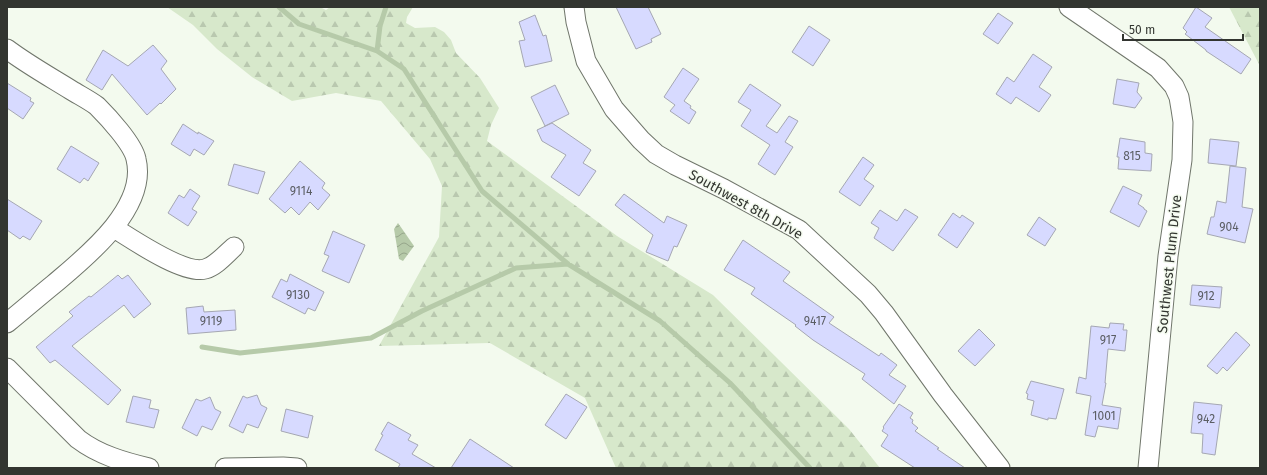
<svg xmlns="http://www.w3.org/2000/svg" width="1267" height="475" viewBox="0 0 1267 475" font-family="'Fira Sans',sans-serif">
<defs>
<pattern id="forest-firs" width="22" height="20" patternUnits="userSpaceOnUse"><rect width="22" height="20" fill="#d7e8cb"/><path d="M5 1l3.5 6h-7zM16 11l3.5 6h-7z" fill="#b9c8af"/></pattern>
<pattern id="water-waves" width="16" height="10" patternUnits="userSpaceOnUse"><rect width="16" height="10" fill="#b6caa9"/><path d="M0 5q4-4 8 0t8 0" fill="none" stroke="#95a58a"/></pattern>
</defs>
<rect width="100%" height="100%" fill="#f3faee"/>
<path fill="url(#forest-firs)" d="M167,7h153l6,3 4,-3h83l-6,10 -1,6 9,5 20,-1 9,5 7,8 5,13 24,25 19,30 -8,17 -4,16 130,95 96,59 136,134 31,39h-264l-31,-70 -95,-55 -111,3 60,-109 3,-51 -12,-27 -49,-58 -45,-8 -44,8 -40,-24 -35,-28 -24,-24z
M1229,7h31v59z"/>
<path fill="url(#water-waves)" d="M398,223l16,23 -11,15 -4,-2 -5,-30z"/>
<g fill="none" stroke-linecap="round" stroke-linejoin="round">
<path stroke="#b6caa9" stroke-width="5" d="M279,7l20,17 78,27 27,18 78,122 86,73 92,57 70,62 80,85
M377,51l3,-25 6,-19
M202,347l38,6 74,-8 57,-7 51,-27 94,-43 52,-4"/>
</g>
<path fill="#d7daff" stroke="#a5a7b3" d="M616,7h32l13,27 -10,5 1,3 -16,7z
M1196,7l16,11 -7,9 46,32 -10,15 -35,-23v-1l-21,-16 2,-2 -4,-4z
M998,13l15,10 -15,21 -15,-10z
M535,15l8,21 3,-1 6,26 -27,6 -6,-26 6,-1 -6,-18z
M809,26l21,14 -17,26 -21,-14z
M153,45l14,16 -6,8 15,20 -15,15 -1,-1 -13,12 -35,-41 -10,16 -16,-10 17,-30 25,16z
M1033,54l19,13 -13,20 12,8 -12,17 -23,-15 -5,7 -15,-10 11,-17 7,5z
M683,68l16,11 -15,22 7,5 -1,2 6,4 -7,12 -19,-13 5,-6 -11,-8z
M1117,79l22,4 -2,9 5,6 -7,10 -22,-4z
M7,83l24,15 -1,3 4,2 -11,16 -16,-11z
M750,84l31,21 -15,21 11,7 12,-17 9,5 -13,21 8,5 -18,28 -17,-11 12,-19 -29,-19 10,-16 -13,-8z
M555,85l14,29 -24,12 -14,-29z
M552,123l39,27 -8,13 13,8 -17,25 -28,-19 15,-22 -24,-14 -5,-11z
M183,124l15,10v-2l16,9 -10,14 -10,-6 -4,7 -19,-12z
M1120,138l25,4v11l7,1 -1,17 -33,-2 1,-12h-2z
M1210,139l29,3 -3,24 -28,-3z
M71,146l28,17 -11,18 -4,-3 -4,5 -23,-14z
M863,157l11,8 -10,14 10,7 -14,20 -21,-14z
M300,161l25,22 -3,5 8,7 -12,15 -8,-8 -11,13 -8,-8 -6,6 -16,-14z
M234,164l31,8 -7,22 -30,-9z
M1230,166l16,2 -4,39 11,2 -8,34 -38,-9 4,-17h3l3,-16 9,2z
M1123,186l19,9 -4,9 6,4v1l3,2 -8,16 -29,-15z
M190,189l10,7 -8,13 5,3 -9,14 -20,-13 11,-18 5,3z
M624,194l40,29 3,-7 20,9 -10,22 -3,-1 -6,15 -22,-9 7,-17 -38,-30z
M7,199l35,22 -12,19 -7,-4 -3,3 -13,-9z
M905,209l13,8 -25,34 -19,-13 5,-10 -8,-5 9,-13 17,11z
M953,213l7,5 2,-3 12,8 -17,25 -19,-13z
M1039,217l17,12 -11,17 -18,-11z
M333,231l32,14 -16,38 -27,-12 7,-15 -5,-2z
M743,240l47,32 -7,9 51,36 -5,6 50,33 2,-3 16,12 -8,10 17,11 -12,18 -32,-25 3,-5 -52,-34 -18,-14 1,-1 -45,-31 4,-6 -31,-18z
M290,274l34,18 -9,19 -7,-3 -3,6 -33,-17 9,-18 6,3z
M118,275l4,4 6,-4 23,29 -17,14 -10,-13 -52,41 49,44 -13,15 -53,-45 -5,3 -14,-16 37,-31 -4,-4 20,-16 2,1z
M1192,285l30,2 -2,21 -30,-3z
M203,306l1,6 31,-2 1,20 -48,4 -2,-26z
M1110,323l14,1 -1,6h4l-2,21 -17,-2 -3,34h1l-4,22 19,3 -3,21 -20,-3 -3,11 -10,-2 6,-39 -15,-3 3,-16 7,2 5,-53 18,2z
M979,329l16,16 -20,21 -17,-15z
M1236,332l14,13 -23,26 -4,-4 -6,7 -10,-8z
M1031,381l33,8 -8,30 -8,-1v2l-17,-5 3,-14 -7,-2 1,-5 -2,-1z
M566,394l21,13 -21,32 -21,-14z
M257,395l4,10 6,3 -9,20 -11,-4 -4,9 -14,-7 14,-30 4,2z
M133,396l18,4 -2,8 10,2 -5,18 -28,-6z
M210,397l5,12 6,3 -9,18 -10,-4 -5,10 -15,-8 14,-29 5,2z
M1194,402l28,3 -7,50 -13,-2 1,-19 -12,-1z
M899,404l14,9 -3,5 3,2 -1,3 6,5 -3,3 24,17 -2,1 28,19h-50l-34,-22 7,-11 -6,-4 2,-3 -1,-1z
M286,409l27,7 -5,22 -27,-7z
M388,422l23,13 -3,5 10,5 -6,9 24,14h-38l2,-4 -25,-14 8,-15 -2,-1z
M470,439l44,29h-63z"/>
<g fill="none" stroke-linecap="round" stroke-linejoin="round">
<defs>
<path id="street" d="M574,7l2,15 10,39 28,48 27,31 15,14 19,11 49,24 75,41 69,64 16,19 59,82 57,73
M1069,7l89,61 16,18 5,11 2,12 2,13 -1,38 -14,96 -20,212
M7,49c20,15 43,28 64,41 8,5 18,10 26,16 11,11 36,38 39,53 12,49 -50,98 -82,125 -16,13 -31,26 -47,39
M114,228c18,11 70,47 91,41 11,-3 20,-14 29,-22
M7,368l71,71c21,16 46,23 71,29
M225,468l58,-1 14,1"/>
</defs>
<use href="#street" stroke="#70766b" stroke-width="21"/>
<use href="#street" stroke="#fff" stroke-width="19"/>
</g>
<g text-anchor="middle" stroke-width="3" stroke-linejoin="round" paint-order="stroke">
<g font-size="12" fill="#5b5e64">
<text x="1132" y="160">815</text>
<text x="301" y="195">9114</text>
<text x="1229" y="231">904</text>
<text x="298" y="299">9130</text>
<text x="1206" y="300">912</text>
<text x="211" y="325">9119</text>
<text x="815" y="325">9417</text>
<text x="1108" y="344">917</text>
<text x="1104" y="420">1001</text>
<text x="1206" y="423">942</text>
</g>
<g font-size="14" fill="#323530" stroke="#f3faee">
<text transform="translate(746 204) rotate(29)" y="5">Southwest 8th Drive</text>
<text transform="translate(1169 264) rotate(-84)" y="5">Southwest Plum Drive</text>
</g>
</g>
<rect width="1267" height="475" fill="none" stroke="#323530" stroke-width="16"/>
<path d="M1123 34v6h120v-6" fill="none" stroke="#323530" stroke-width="2"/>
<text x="1129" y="34" font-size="12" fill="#323530" stroke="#f3faee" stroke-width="3" paint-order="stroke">50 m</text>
</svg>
